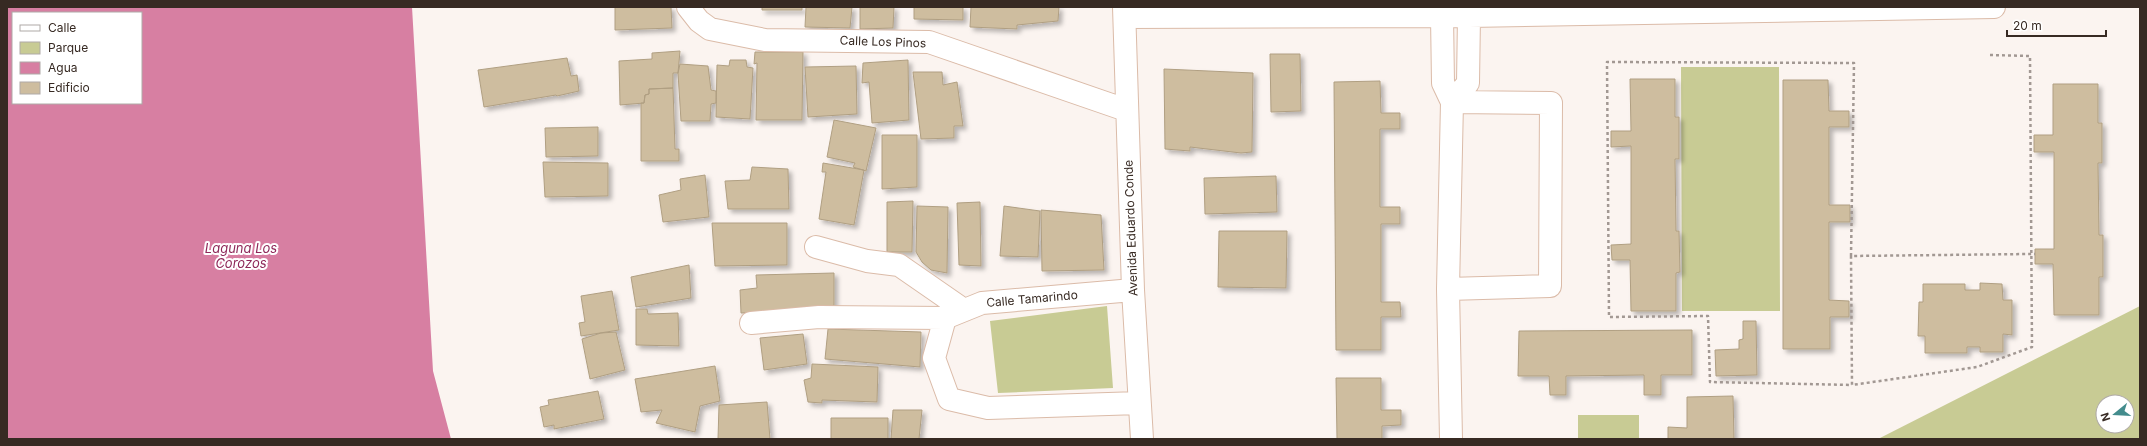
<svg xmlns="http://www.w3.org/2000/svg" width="2147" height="446" viewBox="0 0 2147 446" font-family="Inter,sans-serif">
<defs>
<filter id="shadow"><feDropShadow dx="3.5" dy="3.5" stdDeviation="2" flood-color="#0004"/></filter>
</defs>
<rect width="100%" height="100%" fill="#fbf4f0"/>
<path fill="#c8cb94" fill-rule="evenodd" d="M1681,67h98l1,244h-98z
M1107,306l6,82 -115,5 -8,-72z
M2140,306v133h-262zM2103,402h24v24h-24z
M1578,415h61v24h-61z"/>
<path fill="#d77fa2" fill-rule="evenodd" d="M7,7h405l21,364 18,68h-444zM13,13h128v90h-128z"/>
<path fill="#cebd9f" stroke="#b09f82" filter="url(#shadow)" d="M615,7h56l1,21 -57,2z
M762,7h40v3h-40z
M806,7h46l-2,21 -45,-1z
M860,7h34l-1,21 -33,1z
M914,7h49v13l-49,-1z
M971,7h88l-1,14 -41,4v4l-47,-2z
M680,51l-2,22h-5v15l-24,1v5l-4,1 -1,8 -24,2 -1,-44 33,-2v-6z
M755,52h48l-1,68h-46l1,-57 -3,1z
M1270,54h30l1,57 -30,1z
M567,58l4,18 6,-1 2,16 -22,5 -1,-1 -72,12 -6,-37z
M730,60h16l1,7 6,1 -3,51 -34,-2 1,-52 12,1z
M908,60l1,60 -37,3 -3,-41 -7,1 1,-20z
M680,64l28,2 3,24 5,1v12l-5,1 -1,17h-29l-3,-48z
M856,66l1,48 -49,3 -3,-50z
M1164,69l89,4 -1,79 -11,1 -51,-6v4l-25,-2z
M913,72h29l1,13 14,-3 6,44h-9v12l-33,1z
M1630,79h45v38h4v42h-4l1,72h3l1,41 -4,1v38h-45l-1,-51h-18l-1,-15 20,-1v-98l-20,1v-16h20z
M1783,80h45l1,31h20v16h-20v78h21v17h-21v78l20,1v16h-19v32h-47z
M1380,81l1,32h19v16h-20v78h20v17h-19v78h19l1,15h-20v33h-45l-2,-268z
M2053,84h45v39h4v40h-4l1,72h4v42h-4v38h-45l-1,-51h-18v-15h19v-97h-20v-17h19z
M673,88l2,61h4v12h-38v-58h3l1,-8 4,-1v-5z
M834,120l42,8 -10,43 -13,-4 2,-4 -28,-6z
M598,127v29l-52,1 -1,-29z
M882,135h35v52l-35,2z
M543,162l65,1v33l-63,1z
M823,163l41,7 -10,55 -35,-6 7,-47h-4z
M752,167l36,2 1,40h-61l-3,-28 25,-1z
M705,175l4,42 -46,5 -4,-27 22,-5 -1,-11z
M1276,176l1,36 -72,2 -1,-36z
M913,201l-1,51h-25v-50z
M980,202l1,64 -22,-1 -2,-62z
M917,206l31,1 -1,66 -16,-3 -9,-8 -6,-10z
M1004,206l36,5 -2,46 -38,-1z
M1041,210l60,5 3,55 -62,1z
M712,223h75v42l-72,1z
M1219,231h68l-1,57 -68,-1z
M689,265l2,33 -55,9 -5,-30z
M834,273v36l-93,4 -1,-23 17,-2 -1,-13z
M1980,283l22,1 1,16h9v35l-9,-1v18h-23v-5h-13v6h-42v-17h-7l1,-34h4v-18h42v6h15z
M612,291l7,39 -38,6 -2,-13 6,-1 -4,-26z
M636,309h11l1,5 30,-1 1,33 -43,-1z
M1743,321h13l1,54 -41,1 -1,-26 24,-1v-9l4,-1z
M828,329l93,3 -1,35 -95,-8z
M1692,330v45h-31v20h-17v-20l-78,1v19h-16l-1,-19h-31l1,-45z
M616,332l9,38 -35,9 -8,-40 19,-6z
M803,334l4,30 -43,6 -4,-32z
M812,364l66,3 -1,35 -55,-2v3l-14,-1 -4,-22 7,-2z
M715,366l5,35 -20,5 -5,26 -39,-9 6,-13 -21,2 -6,-33z
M1336,378h45v32h20v15l-19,1v13h-45z
M598,391l6,28 -50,10v-4l-10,2 -4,-20 9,-2 -1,-5z
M1733,396l1,43h-66v-12l19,1v-31z
M767,402l3,37h-52l1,-34z
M893,410h29l-3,29h-28z
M831,418h57v21h-57z"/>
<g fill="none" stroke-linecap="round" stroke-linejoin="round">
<defs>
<path id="minor" d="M688,7l11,14 11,8 55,11 164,2 197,68
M1124,7l9,283 9,149
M1442,16l1,67 9,19 -4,187 3,150
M1125,17l344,-1 525,-9
M1452,102l16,-19 1,-67
M816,247l51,14 32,4 65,45
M1448,289l102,-3 1,-183 -99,-1
M1133,290l-151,13 -37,15 -11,40 15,41 39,9 151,-5
M751,323l68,-6 126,1"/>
</defs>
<use href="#minor" stroke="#dbbba8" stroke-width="24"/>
<path stroke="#a29893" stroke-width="2.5" stroke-dasharray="3 3" stroke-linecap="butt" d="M1990,55l40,1 2,291 -55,20 -125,18 -1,-129 179,-2h5
M1851,256l3,-193 -247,-1 2,255 99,-1 2,66 142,3"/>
<use href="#minor" stroke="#fff" stroke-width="22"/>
</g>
<g text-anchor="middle" stroke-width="4" stroke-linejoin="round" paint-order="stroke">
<g font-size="12" fill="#372a23" stroke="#fff">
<text transform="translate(883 42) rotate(2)" y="4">Calle Los Pinos</text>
<text transform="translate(1131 228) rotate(-92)" y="4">Avenida Eduardo Conde</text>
<text transform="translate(1032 299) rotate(-5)" y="4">Calle Tamarindo</text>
</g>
<g font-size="13" font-style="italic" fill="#8e2859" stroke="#fff">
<text x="241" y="253">Laguna Los<tspan x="241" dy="15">Corozos</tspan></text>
</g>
</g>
<rect width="2147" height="446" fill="none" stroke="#372a23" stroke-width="16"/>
<rect x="12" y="12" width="130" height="92" fill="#ffffff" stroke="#afaaa7"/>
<rect x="20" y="25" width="20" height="6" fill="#ffffff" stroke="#afaaa7"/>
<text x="48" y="32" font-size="12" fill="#372a23">Calle</text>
<rect x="20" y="42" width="20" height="12" fill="#c8cb94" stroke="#afaaa7"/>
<text x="48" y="52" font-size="12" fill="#372a23">Parque</text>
<rect x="20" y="62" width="20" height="12" fill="#d77fa2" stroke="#afaaa7"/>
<text x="48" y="72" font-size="12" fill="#372a23">Agua</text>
<rect x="20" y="82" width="20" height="12" fill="#cebd9f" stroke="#afaaa7"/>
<text x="48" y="92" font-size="12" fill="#372a23">Edificio</text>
<g transform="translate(2115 414) rotate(252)"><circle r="19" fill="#ffffff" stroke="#afaaa7"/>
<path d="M0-3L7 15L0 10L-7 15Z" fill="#438c8d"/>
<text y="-6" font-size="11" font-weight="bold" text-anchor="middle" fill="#372a23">N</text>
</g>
<path d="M2007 30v6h99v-6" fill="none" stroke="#372a23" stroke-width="2"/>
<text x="2013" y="30" font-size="12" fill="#372a23" stroke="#ffffff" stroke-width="3" paint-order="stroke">20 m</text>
</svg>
